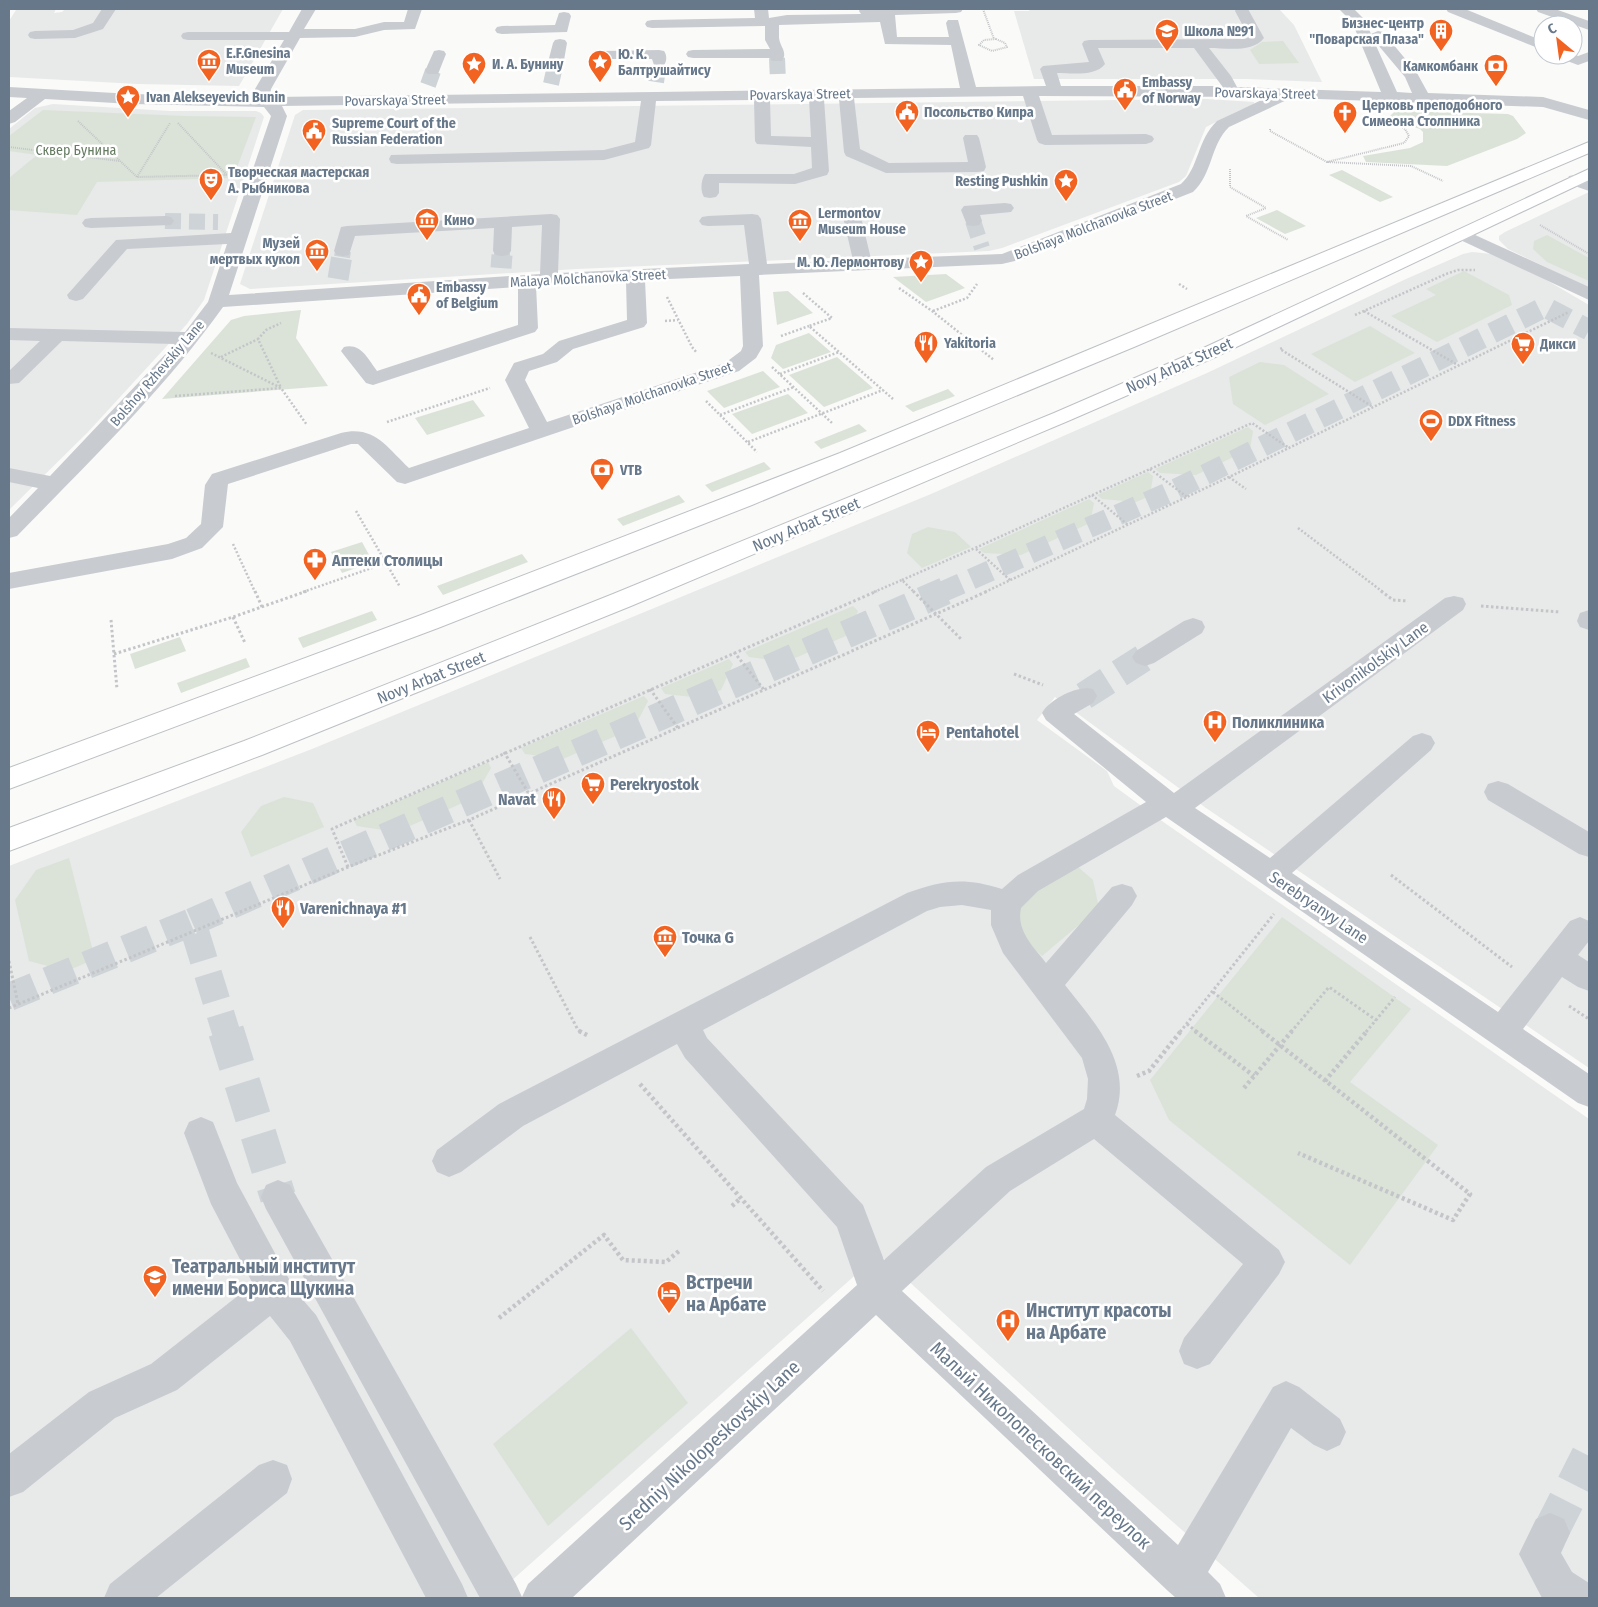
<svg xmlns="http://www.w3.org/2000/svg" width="1598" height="1607" viewBox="0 0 1598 1607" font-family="'Fira Sans Condensed',sans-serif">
<rect width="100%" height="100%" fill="#fafaf8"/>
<path fill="#e8e9e9" d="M56,9l-2,4 8,-1 3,-3h218l-44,77 -101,-2 -129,-7v-56l7,-11z
M1030,9h249l15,16 28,57 -75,-3h-213l-20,-68h15z
M1207,99l47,3v3l-14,5 -34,17 -20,49 -7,6 -177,66 -13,3 -412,18 -327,20 -10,-5 55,-169 8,-5z
M53,104l117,7h86l5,2 3,4 -60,183 -17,24 -99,108 -79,78v-381l26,-21z
M1589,192v96l-81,-39 -9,-9v-4l6,-4z
M1472,252l20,2 51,24 46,27v763l-383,-260 -151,-111 -18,23 70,51 7,15 48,35 427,298v479h-330l-145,-128 -235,-216 -387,344h-483v-732l303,-117 619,-255 276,-121 199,-94 57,-25z"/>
<path fill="#dbe3d8" d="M1283,41l16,22 -40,1 -9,-14 12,-8z
M43,110l142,6 71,1 -23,61 -136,4 -20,33 -68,-5v-32l28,-23 -28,-4v-15z
M1395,111l113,3 5,2 13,17 -9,6 -70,27 -81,-4 -3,-6 47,-8 13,-6v-10l-3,-3 -32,-11z
M1342,170l51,27 -13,5 -51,-27z
M1277,210l29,16 -21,8 -29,-16z
M1547,235l42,23v23l-42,-19 -14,-13 1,-8z
M1464,271l45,24 3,10 -75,37 -46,-26 45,-21 -10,-6z
M946,274l19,14 -39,14 -33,-25z
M788,291l25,22 -36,12 -4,-33z
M301,310l-5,28 32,48 -166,13 69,-79 13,-4z
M1370,326l45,27 -60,29 -44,-28z
M809,333l22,19 -48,17 -12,-11 5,-13z
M837,357l36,31 -49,19 -35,-32z
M1260,362l24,3 45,29 -64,31 -32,-21 -4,-27z
M763,371l17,16 -56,21 -17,-17z
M948,389l7,7 -42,16 -8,-6z
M788,394l20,19 -56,21 -20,-20z
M473,400l12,16 -58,19 -12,-17z
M859,424l8,7 -46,18 -7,-7z
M1248,427l5,4 -3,18 -54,26 -36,-2 -5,-4z
M764,462l7,7 -59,23 -7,-7z
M1148,472l5,4 -3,20 -14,6 -34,-3 -5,-4z
M679,495l6,7 -62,24 -6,-7z
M1089,499l5,4 -4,20 -69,32 -37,-2 -5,-4z
M928,527l27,5 16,15 -49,21 -15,-15 5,-19z
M362,542l11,20 -31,11 -11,-21z
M522,554l6,8 -85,33 -6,-9z
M853,606l5,5 -10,24 -62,27 -37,-5 -4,-5z
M372,611l5,9 -74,28 -5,-10z
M180,637l6,14 -51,18 -5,-15z
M246,658l4,9 -69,26 -4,-10z
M729,659l4,5 -12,26 -19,8 -37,-4 -4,-6z
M644,696l4,5 -14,27 -71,31 -38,-5 -4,-6z
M488,762l3,6 -17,30 -78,34 -39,-6 -3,-6z
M284,797l29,6 11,24 -73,30 -10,-25 20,-26z
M69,858l26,101 -28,12 -38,-10 -14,-61 21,-30z
M1077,866l16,14 6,28 -57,48c-23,-21 -27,-26 -25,-58z
M1282,917l129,92 -61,73 88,63 -88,120 -181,-145 -19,-40z
M631,1328l57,75 -140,123 -55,-82z"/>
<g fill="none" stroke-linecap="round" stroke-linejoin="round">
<path stroke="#ced3d7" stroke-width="16" stroke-dasharray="16 8" stroke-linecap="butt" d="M777,58l1,23
M656,82l3,-20
M551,84l4,-18
M428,85l5,-14
M165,221l53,1
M973,221l9,27
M342,257l1,-6
M502,257v-6"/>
<path stroke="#ced3d7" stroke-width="21" stroke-dasharray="21 11" stroke-linecap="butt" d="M501,268l1,-13
M338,279l4,-24
M942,592l228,-100 375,-185 44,23"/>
<path stroke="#ced3d7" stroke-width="28" stroke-dasharray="28 14" stroke-linecap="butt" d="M1084,696l61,-39
M192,922l753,-331
M9,997l183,-75 34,110"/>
<path stroke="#ced3d7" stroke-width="36" stroke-dasharray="36 18" stroke-linecap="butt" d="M226,1031l52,166
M1550,1533l39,-77"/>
<defs>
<path id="major" d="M1589,142v11l-455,194 -382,158 -314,123 -429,161v-21l412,-153 419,-162z
M1589,169v11l-378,179 -143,62 -437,185 -369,149 -253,96v-23l235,-87 369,-147 441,-181 143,-62z"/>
</defs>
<use href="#major" stroke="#bdc1c5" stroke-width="2"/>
<path stroke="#c3c5c8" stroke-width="2" stroke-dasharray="1 1" stroke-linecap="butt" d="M983,9l11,30
M996,39l9,4 2,4 -15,4 -13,-6 5,-5z
M78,121l59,56 90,-2
M178,123l49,52
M1270,129v2l57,31 84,4 32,15
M9,147l111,14
M1327,162l77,-19 5,-7 -4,-7 -15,-7
M1230,169v18l36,21 -20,8 42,24
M137,177l33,-54
M1540,225l49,29"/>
<path stroke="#c3c5c8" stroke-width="2.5" stroke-dasharray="2 2" stroke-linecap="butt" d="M1179,284l8,5
M899,288l33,23 62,49
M803,293l29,25 -23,8 84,73
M667,297l25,50 5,6
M933,311l34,-13 10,-14
M1364,311l94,54
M1355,315l91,-41 12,-4h17
M665,321l13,-1
M781,336l28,-10
M1282,348l-2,1 93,58
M211,353l70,35 -23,-49 8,-9 15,-7
M221,357l37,-18
M772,367l60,56
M780,374l59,-22
M175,396l106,-8 26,37
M706,401l51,51
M720,415l74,-28
M387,422l103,-34
M748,442l135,-52
M1150,469l37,28
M1229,477l17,12
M1092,495l36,30
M356,511l44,76
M1298,528l85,64
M233,544l22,48
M902,580l73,-32
M1010,580l-35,-32 277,-125 37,25
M303,592l83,-29
M874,592l28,-12 12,12
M985,592l244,-115 340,-165"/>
<path stroke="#c3c5c8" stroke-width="3" stroke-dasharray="2.5 2.5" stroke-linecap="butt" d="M255,591l7,16
M913,591l48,48
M1381,591l12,9 15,1
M1481,606l79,6
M233,617l12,26
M111,620l6,69
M734,652l31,39
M114,654l119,-37 74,-26
M1014,674l29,11
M650,689l28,39
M504,752l25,42
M469,820l31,59
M348,867l-16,-38 545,-238
M1391,875l121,92
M530,937l48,93 3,2
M9,961l9,43
M1213,992l51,40
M1569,1006l20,13
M9,1008l339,-141 121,-47 519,-229
M1187,1024l10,8
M1180,1032l94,-118
M1291,1032l38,-45 47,33
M1366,1032l29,-35"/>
<path stroke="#c3c5c8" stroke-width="4.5" stroke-dasharray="3 3" stroke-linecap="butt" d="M579,1031l10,5
M1195,1031l59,45
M1262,1031l208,163 -17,26 -155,-67
M1137,1076l12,-5 32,-40
M1325,1081l42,-50
M640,1084l183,207
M1244,1088l48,-57
M732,1206l9,-8
M499,1318l105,-83 19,25 43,2 13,-11"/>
<path fill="#c8cbd0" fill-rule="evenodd" d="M102,9h14l-13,20 -28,9 -40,1 -5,-1 -2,-3 2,-3 5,-1 38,-1 20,-7z
M302,9h14l-12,20h51l29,-7h20l4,-13h14l-7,20 -31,1 -29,7 -55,1 -29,51 -1,6 2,2 688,-9 -9,-43 -66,-1 -5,-22 -101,3c0,4 0,9 0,13 1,9 9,14 3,23h-10l-2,-3h-77l-5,-1 -2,-3 2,-3 5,-1 77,-1 -5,-9v-14l-113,2 -5,-1 -2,-3 2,-3 5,-1 103,-2 -1,-9h14l1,9 18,-3 74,-1 -2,-3 1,-2h103l-2,3 -5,1 -61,2 2,22h52l-3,-14 2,-3h10l18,67 70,-1 -6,-17 3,-3 46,-4 -7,-18 2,-3 5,-1 156,-1 4,-2 -14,-26 1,-2h12l16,29c-11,15 -38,10 -55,10l22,28 6,11 144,5 -29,-70 -13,-13h15l11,11 6,14 7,-3 5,1 34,41 11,20 115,4 46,13v10l-46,-13 -252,-9 -62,29c-19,18 -16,47 -36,65l-170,67 -21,5 -243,11 4,71 -7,12 -17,13 -334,113 -8,-2 -39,-38h-7l-123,40 -5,43 -21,21 -30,11 -163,30v-16l159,-29 18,-6 15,-14 4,-39 7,-11 129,-41c34,-8 46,15 68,35l120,-40 -24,-48 9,-17 29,-9 16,-13 68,-21 -1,-39 -90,4 2,43 -3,4 -162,53 -7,-2 -22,-28 -3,-4 3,-4c17,-4 24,12 33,24l141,-46v-38l-295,20c-60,84 -135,156 -206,229l-8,2v-20l29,-30 -29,-6v-14l41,8 125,-132 -113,-3 -43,42 -10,1v-13l31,-30 -31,-1v-12l176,4 23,-30 19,-58 -100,5 -44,50 -7,2 -7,-2 -2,-4 49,-55 115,-7 40,-117 -7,-9 -132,-3 -87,-5 -30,23 -6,2v-13l18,-13 -18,-1v-10l123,7 123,3v-8l29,-49h-96l-5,-1 -2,-3 2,-3 5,-1h101zM1373,39l32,38 7,16 -15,-1zM1098,48h96l28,38h-161l-4,-13c14,0 38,4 48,-9zM1023,96l14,44 2,3 6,2 101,-1 6,-2 2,-3 -2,-3 -6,-2 -94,1 -13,-39 229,1 -51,24c-20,19 -18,47 -36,63l-179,70 -131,5 -10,-42 -3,-4 -6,-1 -6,1 -3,4 10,43 -86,4 -6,-45 -3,-4 -6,-1 -44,2 -6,1 -3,4 3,4 6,1 36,-1 5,39 -191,9 2,-54 -3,-4 -6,-1 -204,12 -6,1 -7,24 3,4 6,1 6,-1 6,-19 139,-8 -1,23 3,4 6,1 6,-1 3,-4 1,-24 30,-2 -2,49 -311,21 58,-179 -5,-10 359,-5 -6,41 -31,8 -213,5 -2,4 2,4 6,1 207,-4 45,-12 2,-3 5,-44 98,-1 1,41 2,3 54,3 1,21 -18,6h-89c-4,6 -5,17 -1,23l6,1 6,-1 3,-4v-10l76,1 32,-9 2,-4 -5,-72h15l5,53 2,4 40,17 92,-1 6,-1 2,-4 -7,-29 -2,-3h-12l-2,3 5,24 -79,1 -29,-14 -6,-51zM809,99l2,38 -40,-1 -1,-36zM740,276l3,70 -2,5 -16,12 -178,59 -22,-42 4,-9 28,-9 16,-13 71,-22 3,-4 -2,-43z
M1446,9h19l78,32v9l-95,-38z
M1536,9h19l34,12v9l-51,-18z
M564,12l5,1 2,3 -4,16 -65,2 -5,-1 -2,-3 2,-3 5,-1 53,-1 4,-12z
M560,39l5,1 2,3 -4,23 -3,3h-10l-3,-3 6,-23 2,-3z
M439,50l5,1 2,3 -8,20h-10l-3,-3 9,-20z
M659,50l5,1c3,4 3,10 0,14h-10l-2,-6h-49l-5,-1 -2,-3 2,-3 5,-1z
M1589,52v9l-11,4 -19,-7 -2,-3h16v-2l5,3z
M1575,175l14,5v11l-20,-7 -2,-4 2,-4z
M1005,203l6,1 3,4 -3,4 -31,3 2,6 -3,4 -6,1 -6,-1 -6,-15 3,-4z
M165,216l6,1 3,4 -3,4 -80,3 -6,-1 -3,-4 3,-4 6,-1z
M1462,229l127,58v13l-133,-62 -3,-4 3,-4z
M1454,596l9,2 3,6 -3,6 -268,198 75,50 143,-122 9,-3 9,3 4,7 -4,7 -139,123 206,139 72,-91 10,-4 9,4v20l-11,14 11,7v29l-11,-4 -16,-10 -39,52 66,45v33l-11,-4 -412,-286 -128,74 -17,17c-5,23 12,38 25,55l66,-76 10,-3 10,3 5,9 -5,9 -67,80c29,37 69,79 50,130l164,135 6,12 -6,12 -69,90 -13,5 -13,-5 -5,-13 5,-13 59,-74 -149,-125 -84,52 -108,100 276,254 95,-158 13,-6 13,6 41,32 6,13 -6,13 -13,6 -13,-6 -23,-17 -83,144 12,12 6,14h-50l-8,-7 -292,-276 -304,283h-92l-214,-389 -5,-12 5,-12 12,-5 12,5 226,399 6,13 6,-13 329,-299 -20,-58 -152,-169 -8,-14 -154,82 -62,46 -12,5 -12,-5 -5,-11 5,-11 62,-46 408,-211c35,-13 58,-16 95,-4l16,-14 128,-73 -100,-82 -4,-7c8,-14 36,-28 51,-24l4,7 -4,7 -19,11 100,79 271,-195zM962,905l29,5v15l12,28 79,105 6,21 -1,20 -3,10 -98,58 -102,93 -21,-55 -156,-167 -4,-8 224,-119 13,-4z
M1589,610v20l-9,-3 -3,-6 3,-8z
M1193,618l9,3 3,6 -3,6 -48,30 -9,3 -9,-3 -4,-6 4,-6 48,-30z
M1498,781l10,3 81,48v25l-10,-3 -91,-54 -4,-8 4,-8z
M201,1117l12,5 24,61 59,109 20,23 146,269 6,14h-42l-136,-257 -20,-25 -93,74 -62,28 -92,74 -14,5v-43l80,-62 62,-28 102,-80 -42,-80 -27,-71 5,-11z
M273,1460l14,5 5,14 -5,14 -131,105h-52l6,-14 149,-119z
M1550,1513l14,6 6,14 -9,20 11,19 17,11v15h-47l-23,-44 17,-35z"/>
<use href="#major" fill="#fff" fill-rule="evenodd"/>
</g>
<defs>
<symbol id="school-pin" viewBox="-11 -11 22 30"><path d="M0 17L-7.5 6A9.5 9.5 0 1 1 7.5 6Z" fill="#f26220" stroke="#fff"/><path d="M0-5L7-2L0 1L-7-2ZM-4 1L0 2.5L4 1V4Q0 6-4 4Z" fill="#fff"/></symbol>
<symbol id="building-pin" viewBox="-11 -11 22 30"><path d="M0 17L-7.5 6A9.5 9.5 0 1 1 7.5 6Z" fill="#f26220" stroke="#fff"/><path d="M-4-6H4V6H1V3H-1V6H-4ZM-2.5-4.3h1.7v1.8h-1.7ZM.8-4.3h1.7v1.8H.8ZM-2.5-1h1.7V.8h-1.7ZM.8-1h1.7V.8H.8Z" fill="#fff"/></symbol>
<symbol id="museum-pin" viewBox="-11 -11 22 30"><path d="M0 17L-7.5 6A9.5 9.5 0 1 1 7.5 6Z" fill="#f26220" stroke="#fff"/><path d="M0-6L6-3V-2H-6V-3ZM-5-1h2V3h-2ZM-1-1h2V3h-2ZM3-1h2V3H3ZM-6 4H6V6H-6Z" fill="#fff"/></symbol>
<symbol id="sight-pin" viewBox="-11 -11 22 30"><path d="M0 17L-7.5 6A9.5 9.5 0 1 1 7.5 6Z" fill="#f26220" stroke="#fff"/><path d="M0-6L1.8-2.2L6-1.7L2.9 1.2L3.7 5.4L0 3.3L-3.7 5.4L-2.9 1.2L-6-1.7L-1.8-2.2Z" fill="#fff"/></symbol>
<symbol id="bank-pin" viewBox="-11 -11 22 30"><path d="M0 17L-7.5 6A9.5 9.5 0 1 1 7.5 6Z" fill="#f26220" stroke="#fff"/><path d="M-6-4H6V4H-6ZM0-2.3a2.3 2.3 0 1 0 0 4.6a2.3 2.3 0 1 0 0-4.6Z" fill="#fff"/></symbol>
<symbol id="civic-pin" viewBox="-11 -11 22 30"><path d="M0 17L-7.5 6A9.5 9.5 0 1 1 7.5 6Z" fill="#f26220" stroke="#fff"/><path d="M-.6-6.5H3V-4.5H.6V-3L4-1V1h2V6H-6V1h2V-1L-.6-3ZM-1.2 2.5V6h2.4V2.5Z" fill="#fff"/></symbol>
<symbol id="church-pin" viewBox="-11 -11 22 30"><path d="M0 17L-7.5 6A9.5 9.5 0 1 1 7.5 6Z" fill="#f26220" stroke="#fff"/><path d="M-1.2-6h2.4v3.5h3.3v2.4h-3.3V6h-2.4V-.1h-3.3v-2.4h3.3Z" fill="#fff"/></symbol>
<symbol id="theatre-pin" viewBox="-11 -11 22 30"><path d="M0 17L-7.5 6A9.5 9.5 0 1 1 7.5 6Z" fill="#f26220" stroke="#fff"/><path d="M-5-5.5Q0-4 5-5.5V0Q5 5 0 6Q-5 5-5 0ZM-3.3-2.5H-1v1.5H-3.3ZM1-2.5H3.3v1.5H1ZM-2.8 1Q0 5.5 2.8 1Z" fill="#fff"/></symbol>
<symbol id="restaurant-pin" viewBox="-11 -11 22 30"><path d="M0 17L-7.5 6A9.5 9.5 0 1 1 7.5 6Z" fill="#f26220" stroke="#fff"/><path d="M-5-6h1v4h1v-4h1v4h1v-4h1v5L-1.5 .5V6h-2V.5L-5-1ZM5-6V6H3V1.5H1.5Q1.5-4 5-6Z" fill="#fff"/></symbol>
<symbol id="supermarket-pin" viewBox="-11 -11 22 30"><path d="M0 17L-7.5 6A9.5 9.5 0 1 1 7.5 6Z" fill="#f26220" stroke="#fff"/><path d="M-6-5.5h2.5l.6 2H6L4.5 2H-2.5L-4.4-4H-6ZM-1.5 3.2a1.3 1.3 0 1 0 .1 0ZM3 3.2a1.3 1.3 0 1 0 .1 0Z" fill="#fff"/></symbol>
<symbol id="stadium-pin" viewBox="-11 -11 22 30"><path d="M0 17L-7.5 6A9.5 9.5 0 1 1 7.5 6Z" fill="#f26220" stroke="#fff"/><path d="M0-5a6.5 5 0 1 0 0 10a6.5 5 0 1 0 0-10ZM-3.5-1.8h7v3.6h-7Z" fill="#fff"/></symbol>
<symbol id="pharmacy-pin" viewBox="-11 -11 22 30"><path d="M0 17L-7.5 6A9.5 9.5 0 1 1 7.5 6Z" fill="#f26220" stroke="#fff"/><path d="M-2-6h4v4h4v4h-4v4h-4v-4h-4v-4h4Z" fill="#fff"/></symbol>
<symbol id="hospital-pin" viewBox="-11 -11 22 30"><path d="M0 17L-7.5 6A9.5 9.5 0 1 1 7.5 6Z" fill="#f26220" stroke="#fff"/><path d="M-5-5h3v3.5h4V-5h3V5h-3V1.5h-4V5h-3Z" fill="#fff"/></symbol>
<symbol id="hotel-pin" viewBox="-11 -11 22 30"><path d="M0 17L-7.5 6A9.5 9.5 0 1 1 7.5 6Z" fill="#f26220" stroke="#fff"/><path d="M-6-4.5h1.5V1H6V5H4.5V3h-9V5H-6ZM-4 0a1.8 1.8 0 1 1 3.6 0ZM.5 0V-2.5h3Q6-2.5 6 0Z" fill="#fff"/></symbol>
<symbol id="university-pin" viewBox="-11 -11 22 30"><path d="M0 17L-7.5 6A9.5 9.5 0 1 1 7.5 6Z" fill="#f26220" stroke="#fff"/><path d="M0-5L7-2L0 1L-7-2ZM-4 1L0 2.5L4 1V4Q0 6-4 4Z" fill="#fff"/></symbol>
</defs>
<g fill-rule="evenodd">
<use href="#school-pin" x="1153" y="17" width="28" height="38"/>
<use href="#building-pin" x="1427" y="17" width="28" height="38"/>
<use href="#museum-pin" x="195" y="47" width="28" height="38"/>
<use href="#sight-pin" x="586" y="48" width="28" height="38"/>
<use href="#sight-pin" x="460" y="50" width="28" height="38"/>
<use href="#bank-pin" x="1482" y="52" width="28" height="38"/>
<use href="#civic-pin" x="1111" y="76" width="28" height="38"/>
<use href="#sight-pin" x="114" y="83" width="28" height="38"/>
<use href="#civic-pin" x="893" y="98" width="28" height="38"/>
<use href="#church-pin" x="1331" y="99" width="28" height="38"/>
<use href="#civic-pin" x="300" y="117" width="28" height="38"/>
<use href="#theatre-pin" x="197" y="166" width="28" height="38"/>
<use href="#sight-pin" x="1052" y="167" width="28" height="38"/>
<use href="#museum-pin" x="413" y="206" width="28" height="38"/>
<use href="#museum-pin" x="786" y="207" width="28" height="38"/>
<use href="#museum-pin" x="303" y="237" width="28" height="38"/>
<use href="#sight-pin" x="907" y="248" width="28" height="38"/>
<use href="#civic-pin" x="405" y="281" width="28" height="38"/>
<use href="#restaurant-pin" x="912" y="329" width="28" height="38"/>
<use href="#supermarket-pin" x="1509" y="330" width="28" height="38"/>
<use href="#stadium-pin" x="1417" y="407" width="28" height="38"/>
<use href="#bank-pin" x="588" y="456" width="28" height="38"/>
<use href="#pharmacy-pin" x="301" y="546" width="28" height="38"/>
<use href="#hospital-pin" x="1201" y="708" width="28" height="38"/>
<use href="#hotel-pin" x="914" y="718" width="28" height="38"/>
<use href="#supermarket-pin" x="579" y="770" width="28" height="38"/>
<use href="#restaurant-pin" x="540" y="785" width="28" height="38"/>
<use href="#restaurant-pin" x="269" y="894" width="28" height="38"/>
<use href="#museum-pin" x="651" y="923" width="28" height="38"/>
<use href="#university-pin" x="141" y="1263" width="28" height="38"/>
<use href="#hotel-pin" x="655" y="1279" width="28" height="38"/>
<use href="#hospital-pin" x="994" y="1307" width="28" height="38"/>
</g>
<g text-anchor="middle" stroke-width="5" stroke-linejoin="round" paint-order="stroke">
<g font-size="14" font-weight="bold" fill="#67788b" stroke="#fff" text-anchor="start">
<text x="1424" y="28" text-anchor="end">Бизнес-центр<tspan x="1424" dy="16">"Поварская Плаза"</tspan></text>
<text x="1184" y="36">Школа №91</text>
<text x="226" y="58">E.F.Gnesina<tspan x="226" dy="16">Museum</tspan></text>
<text x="618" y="59">Ю. К.<tspan x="618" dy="16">Балтрушайтису</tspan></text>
<text x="492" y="69">И. А. Бунину</text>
<text x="1478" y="71" text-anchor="end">Камкомбанк</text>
<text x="1142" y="87">Embassy<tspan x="1142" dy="16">of Norway</tspan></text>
<text x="146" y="102">Ivan Alekseyevich Bunin</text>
<text x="1362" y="110">Церковь преподобного<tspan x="1362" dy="16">Симеона Столпника</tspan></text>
<text x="924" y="117">Посольство Кипра</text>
<text x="332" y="128">Supreme Court of the<tspan x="332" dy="16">Russian Federation</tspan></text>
<text x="228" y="177">Творческая мастерская<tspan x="228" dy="16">А. Рыбникова</tspan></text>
<text x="1048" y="186" text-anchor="end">Resting Pushkin</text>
<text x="818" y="218">Lermontov<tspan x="818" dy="16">Museum House</tspan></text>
<text x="444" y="225">Кино</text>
<text x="300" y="248" text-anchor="end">Музей<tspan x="300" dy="16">мертвых кукол</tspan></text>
<text x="904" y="267" text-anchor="end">М. Ю. Лермонтову</text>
<text x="436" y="292">Embassy<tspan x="436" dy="16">of Belgium</tspan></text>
<text x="944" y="348">Yakitoria</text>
<text x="1540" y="349">Дикси</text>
<text x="1448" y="426">DDX Fitness</text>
<text x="620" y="475">VTB</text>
</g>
<g font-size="14" fill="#67788b" stroke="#fff">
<text transform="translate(1265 93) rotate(1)" y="5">Povarskaya Street</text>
<text transform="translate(800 94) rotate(-1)" y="5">Povarskaya Street</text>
<text transform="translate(395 100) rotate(-1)" y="5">Povarskaya Street</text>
<text transform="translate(1093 225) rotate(-21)" y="5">Bolshaya Molchanovka Street</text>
<text transform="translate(588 278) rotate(-3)" y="5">Malaya Molchanovka Street</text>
<text transform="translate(157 373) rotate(-49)" y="5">Bolshoy Rzhevskiy Lane</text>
<text transform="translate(652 393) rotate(-19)" y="5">Bolshaya Molchanovka Street</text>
</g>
<g font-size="14" fill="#667c62" stroke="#fff">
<text x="76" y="155">Сквер Бунина</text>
</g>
<g font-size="16" fill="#67788b" stroke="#fff">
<text transform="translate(1179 365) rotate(-24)" y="6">Novy Arbat Street</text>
<text transform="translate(806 524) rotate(-23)" y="6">Novy Arbat Street</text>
<text transform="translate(1375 662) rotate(-36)" y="6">Krivonikolskiy Lane</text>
<text transform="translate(431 677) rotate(-22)" y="6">Novy Arbat Street</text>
<text transform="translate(1319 907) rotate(34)" y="6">Serebryanyy Lane</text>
</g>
<g font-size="16" font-weight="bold" fill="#67788b" stroke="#fff" text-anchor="start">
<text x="332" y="566">Аптеки Столицы</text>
<text x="1232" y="728">Поликлиника</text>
<text x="946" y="738">Pentahotel</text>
<text x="610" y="790">Perekryostok</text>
<text x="536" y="805" text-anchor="end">Navat</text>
<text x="300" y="914">Varenichnaya #1</text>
<text x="682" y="943">Точка G</text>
</g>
<g font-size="19" font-weight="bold" fill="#67788b" stroke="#fff" text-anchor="start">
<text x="172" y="1273">Театральный институт<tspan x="172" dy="22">имени Бориса Щукина</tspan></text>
<text x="686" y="1289">Встречи<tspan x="686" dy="22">на Арбате</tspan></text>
<text x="1026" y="1317">Институт красоты<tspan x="1026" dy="22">на Арбате</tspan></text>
</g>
<g font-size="19" fill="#67788b" stroke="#fff">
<text transform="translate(709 1445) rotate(-43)" y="7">Sredniy Nikolopeskovskiy Lane</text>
<text transform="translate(1041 1445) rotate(43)" y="7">Малый Николопесковский переулок</text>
</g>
</g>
<rect width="1598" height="1607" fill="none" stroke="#67788b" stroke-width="20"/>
<g transform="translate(1558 40) rotate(331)"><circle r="24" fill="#ffffff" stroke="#c2c9d1"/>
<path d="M0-4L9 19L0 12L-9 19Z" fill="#f26220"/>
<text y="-8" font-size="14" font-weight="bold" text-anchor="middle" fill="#67788b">С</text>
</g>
</svg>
